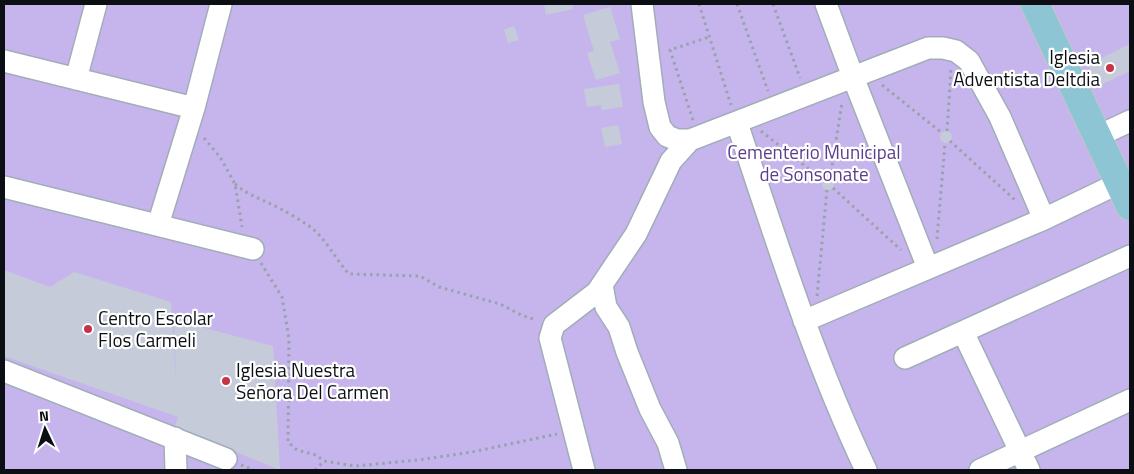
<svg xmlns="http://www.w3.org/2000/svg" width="1134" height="474" viewBox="0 0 1134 474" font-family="'Titillium Web',sans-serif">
<rect width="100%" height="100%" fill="#dbe8f3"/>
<path fill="#c6b5ec" d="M4,4h1126v466h-1126z"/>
<path fill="#c6cbda" d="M544,4h28l1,5 -27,6z
M610,7l10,32 -10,3 10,31 -24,7 -9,-27 7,-2 -11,-36z
M514,26l5,14 -11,3 -4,-13z
M1130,44v27l-31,15 -11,-21z
M619,84l4,23 -21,3 -1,-5 -14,2 -3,-18z
M618,125l4,19 -17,3 -4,-19z
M940 137a6 6 0 1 1 12 0a6 6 0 1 1-12 0Z
M822 184a6 6 0 1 1 12 0a6 6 0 1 1-12 0Z
M4,270l46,17 24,-15 97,30 5,80 -2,-62 99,26 7,124 -105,-43 3,-10 -174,-61z"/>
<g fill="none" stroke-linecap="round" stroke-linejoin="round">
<defs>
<path id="minor" d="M642,4l12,98 6,25 7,9 10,4h13l238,-92h15l13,3 13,10 31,56 44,102
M826,4l27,73 75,191
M4,61l190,47
M76,79l20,-75
M737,123c39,117 76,235 129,347
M1098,136l32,-15
M4,187l249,62
M158,225l36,-117 27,-104
M602,285l4,22 13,20 8,25 23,57 18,34 8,27
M804,321l240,-102 75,-36
M963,332l66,138
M905,358l225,-102
M4,371l222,88
M175,438l1,32
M584,470l-34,-132 4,-13 43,-33 39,-58 35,-73 19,-21
M980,470l150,-70"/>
<path id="major" d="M1035,4l95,202"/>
</defs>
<use href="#minor" stroke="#a1adb9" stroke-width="24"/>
<use href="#major" stroke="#c4c5c6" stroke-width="30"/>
<path stroke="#98a2ab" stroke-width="3" stroke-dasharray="2.5 4" stroke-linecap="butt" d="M699,4l32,101
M737,4l31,87
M773,4l27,74
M882,85l60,48
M693,120l-23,-70 39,-13
M761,131l63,50
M947,131l4,-62
M204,138l16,19 15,27 7,43
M950,141l65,59
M830,178l12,-75
M235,184c14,12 29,16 44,24 10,5 21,12 30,18 17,12 26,33 40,48l71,2 19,11 61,17 21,11 15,5
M833,188l68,62
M937,239l8,-96
M261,263l21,34 7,42 -1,103 9,8 19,5 8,6
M817,296l10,-106
M241,465l13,5
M315,470l9,-9 31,5 63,-6 54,-8 85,-18"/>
<use href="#minor" stroke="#fff" stroke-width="21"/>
<use href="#major" stroke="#8ec5d5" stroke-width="28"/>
</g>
<g fill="#c53448" stroke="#fff" stroke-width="2">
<circle cx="1110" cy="68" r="5"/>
<circle cx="88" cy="329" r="5"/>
<circle cx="226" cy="381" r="5"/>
</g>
<g text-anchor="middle" stroke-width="4.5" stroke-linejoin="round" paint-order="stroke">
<g font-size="19" fill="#0b0f13" stroke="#fff" text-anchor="start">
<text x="1100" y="64" text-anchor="end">Iglesia<tspan x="1100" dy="22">Adventista Deltdia</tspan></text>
<text x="98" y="325">Centro Escolar<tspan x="98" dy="22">Flos Carmeli</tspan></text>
<text x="236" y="377">Iglesia Nuestra<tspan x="236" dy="22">Señora Del Carmen</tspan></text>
</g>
<g font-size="19" fill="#5b3e8a" stroke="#fff">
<text x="814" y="159">Cementerio Municipal<tspan x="814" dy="22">de Sonsonate</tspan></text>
</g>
</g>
<rect width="1134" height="474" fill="none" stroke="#0b0f13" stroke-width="10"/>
<g transform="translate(45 429) rotate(356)" stroke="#ffffff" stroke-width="4" paint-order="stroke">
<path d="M0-4L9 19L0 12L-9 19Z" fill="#0b0f13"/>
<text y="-8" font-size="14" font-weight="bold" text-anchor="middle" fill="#0b0f13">N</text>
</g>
</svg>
